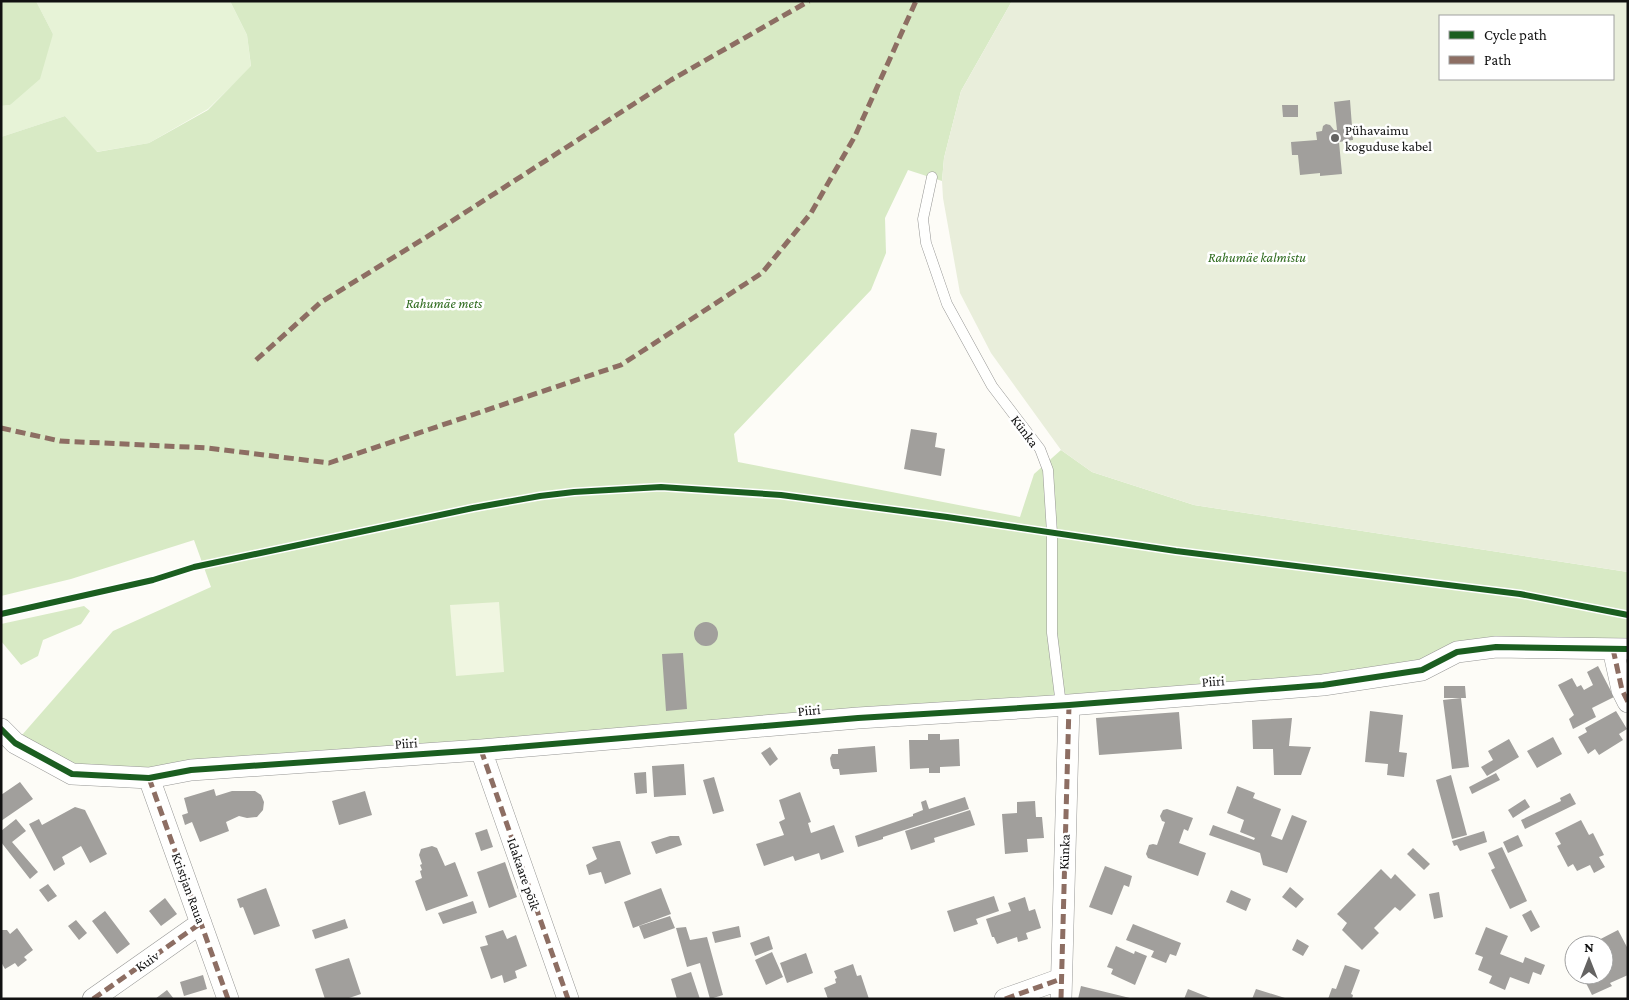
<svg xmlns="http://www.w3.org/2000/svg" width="1629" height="1000" viewBox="0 0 1629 1000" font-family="'Crimson Pro',serif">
<rect width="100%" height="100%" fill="#fdfcf7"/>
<path fill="#e7f3d7" d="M36,1h194l17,34 4,32 -43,42 -59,34 -53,9 -31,-36 -64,21v-31l9,-1 43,-71z"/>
<path fill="#d8eac5" d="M1,1h35l17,33 -13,45 -30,26 -9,1z
M230,1h782l-51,90 -17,67 -2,23 -34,-11 -23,48 1,35 -15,37 -137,144 4,28 282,55 14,-43 27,-24 31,22 102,33 434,67v77l-132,-2 -74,23 -1350,104 -57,-31 98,-112 98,-44 -17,-47 -123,39 -70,17v-459l64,-21 32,36 52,-9 59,-33 43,-44 -4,-31z
M84,606l6,5 -9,13 -38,16 -5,16 -17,9 -20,-24v-17z"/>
<path fill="#e9eedb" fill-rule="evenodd" d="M1012,1h616v571l-434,-67 -102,-33 -31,-22 -70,-97 -31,-60 -17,-95 -1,-17 2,-23 17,-67zM1440,16h173v63h-173z"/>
<path fill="#f0f6e1" d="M499,602l5,70 -48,4 -6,-71z"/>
<path fill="#a19f9c" d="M1350,100l3,40 -14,2 3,32 -22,2v-3l-20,2 -2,-20h-6l-1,-13 26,-2 -1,-8 6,-1 1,-5 3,-2 4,1 4,5h3l-3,-28z
M1282,105h16v12h-15z
M911,429l26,4 -2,14 10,2 -4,27 -37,-7z
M694 634a12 12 0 1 1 24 0a12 12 0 1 1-24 0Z
M683,653l4,56 -21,2 -4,-57z
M1598,666l16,31 -22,11 4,9 -23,12 -4,-10 5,-4 -16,-30 14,-7 5,9 4,-2 3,5 9,-5 -6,-13z
M1444,686h21l1,12h-22z
M1461,698l8,69 -17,2 -9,-69z
M1370,711l33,4 -4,37 8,1 -3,24 -17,-2 1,-11 -23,-2z
M1616,711l11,18 -8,5 4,6 -24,15 -4,-6 -7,5 -10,-17 9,-5 -2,-4z
M1179,712l3,37 -83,6 -3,-37z
M1292,718l-3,28 22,1 -10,28h-27l-1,-26h-20l-1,-29z
M928,734h12v6l19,-1 1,27 -20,1v6h-11v-5l-19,1 -1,-29h19z
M1553,737l9,17 -25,14 -10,-17z
M1509,739l10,18 -32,19 -6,-9 12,-7 -5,-9z
M875,746l2,26 -37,3 -1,-6h-6l-2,-4 -1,-7 2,-4h6v-5z
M770,747l8,12 -8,7 -9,-13z
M684,764l2,31 -32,2 -2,-31z
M646,772l1,21 -11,1 -2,-21z
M1496,773l4,7 -28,14 -3,-7z
M1451,775l16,60 -15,4 -16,-59z
M714,777l10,34 -11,3 -10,-34z
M20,782l13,17 -32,22v-26z
M1237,786l18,7 -2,5 28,11 -10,27 11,4 10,-25 15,6 -20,52 -24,-8 -3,-12 -51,-18 4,-10 41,15 1,-2 -15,-6 4,-12 -17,-7z
M214,789l2,7 16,-5h23l6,4 3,7 -1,8 -6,7 -10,1 -8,-2 -13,6 3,9 -29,11 -8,-20 -7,3 -3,-10 6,-2 -4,-15z
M365,791l7,24 -33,10 -7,-24z
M800,792l11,30 -3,1 3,10 23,-8 10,27 -23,8 -2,-7 -24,8 -2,-5 -29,10 -8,-22 28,-9 -5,-13 6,-3 -6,-19z
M1570,793l6,11 -51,25 -4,-9 40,-19 -1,-3z
M965,797l4,12 -86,28v2l-25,8 -3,-11 58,-20v-2l10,-4 -2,-8 5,-2 3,9z
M1525,799l5,8 -17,11 -5,-8z
M1035,801l1,16h6l2,21 -17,1 1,13 -23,2 -3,-40 15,-1v-11z
M75,807l10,3 22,44 -17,9 -9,-17 -19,11 3,7 -11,7 -25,-47 10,-5 3,6z
M1167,809l26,9 -5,13 -4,-2 -5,14 27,10 -8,23 -50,-18 -2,-4 3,-9 4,-1 4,1 8,-23 -3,-1 -2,-5 3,-6z
M970,810l5,15 -41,13 1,4 -24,8 -6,-19z
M16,819l10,12 -14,11 26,30 -8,7 -29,-37v-11z
M1581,820l8,15 4,-2 11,22 -5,2 6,10 -11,6 -4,-8 -13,6 -4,-7 -5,3 -11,-21 4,-2 -6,-11z
M487,829l6,18 -12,4 -6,-18z
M1484,831l3,11 -27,9 -3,-6 -3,1 -2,-5z
M1518,835l5,11 -15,7 -5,-11z
M670,836h9l3,9 -26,9 -5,-12z
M617,841h3l11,33 -26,10 -4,-12 -12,3 -3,-10 11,-6 -5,-12z
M432,846l5,2 8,18 10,-4 13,34 -42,15 -11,-30 7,-3 -2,-7 2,-1 -2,-5 2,-1 -3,-9 2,-6z
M1502,847l25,54 -17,8 -19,-39 4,-2 -7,-15z
M1413,848l17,16 -6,6 -17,-16z
M505,862l12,35 -28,11 -12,-36z
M1105,866l27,10 -3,11 -5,-2 -12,30 -23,-8z
M1381,869l10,10 4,-5 21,21 -16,16 -5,-4 -21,21 5,5 -17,17 -20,-20 5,-7 -10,-9z
M48,884l9,12 -9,6 -9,-12z
M1290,887l14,12 -8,9 -14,-11z
M266,888l14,38 -26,9 -11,-28 -3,1 -3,-9z
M661,888l10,26 -38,14 -9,-26z
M1231,890l20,9 -5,12 -20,-9z
M1439,892l4,25 -9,2 -5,-25z
M994,896l5,15 -23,8 2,5 -24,8 -7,-21z
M1025,897l4,14 6,-2 6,19 -15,5 2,6 -10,3 -1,-5 -20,7 -3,-7h-2l-6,-18 25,-8 -3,-8z
M165,898l12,16 -16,12 -12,-15z
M473,901l4,12 -34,11 -5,-11z
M1531,910l9,17 -9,5 -9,-17z
M105,911l25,33 -13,10 -25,-33z
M670,916l5,12 -31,11 -5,-13z
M345,919l3,9 -33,11 -3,-9z
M76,920l11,13 -8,7 -11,-14z
M1133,924l48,19 -5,13 -6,-2 -4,9 -15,-6 3,-6 -28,-11z
M739,926l2,11 -26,6 -3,-11z
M686,927l4,13 17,-3 16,58 -13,4 -10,-36 -13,4 -11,-39z
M1486,927l22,9 -8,18 23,9 2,-6 20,8 -4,10 -8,-3 -4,12 -19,-7 -5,13 -16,-7 3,-7 -14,-6 5,-13 -8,-3z
M17,928l16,22 -9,7 3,3 -9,7 -3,-4 -10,6 -4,-7v-32h6l3,4z
M503,930l4,9 9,-4 11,31 -12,5 2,7 -13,5 -2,-8 -11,4 -11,-32 8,-2 -3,-9z
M1618,930l10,19v26l-18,8 2,3 -20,9 -8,-16 7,-4h13v-30h-15z
M769,936l4,13 -18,7 -5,-13z
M1297,939l12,7 -6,10 -11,-6z
M1116,946l18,8 1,-3 12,5 -12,29 -24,-11 2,-5 -6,-2z
M772,952l11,25 -17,8 -11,-25z
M806,953l7,20 -26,10 -7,-20z
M349,958l12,36 -15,5h-21l-10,-30z
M853,964l4,12 4,-1 8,24h-41l-4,-11 12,-5 -1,-4 2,-1 -3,-7z
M1345,965l15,5 -9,24 2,1 -1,4h-24l4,-11 4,1z
M691,972l9,27h-23l-6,-20z
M203,975l4,14 -23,7 -4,-14z
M1081,986l49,12v1h-52z
M1188,989l25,10h-29z
M1256,989l29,9v1h-33z
M167,990l7,9h-19z"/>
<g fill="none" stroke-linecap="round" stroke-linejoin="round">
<defs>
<path id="service" d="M932,177l-9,42 3,24 21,61 45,82 48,63 8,21 4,63v100l9,72"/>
<path id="minor" d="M1613,649l9,41 6,12
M1,729l14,14 57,31 77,4 42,-8 290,-20 377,-32 211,-13 254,-20 99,-15 35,-18 39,-5 132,2
M481,750l87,249
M149,778l79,221
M93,999l108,-76
M1005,999l56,-20
M1061,999l8,-294"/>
</defs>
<use href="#service" stroke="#979795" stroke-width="11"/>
<use href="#minor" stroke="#979795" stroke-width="22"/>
<use href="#service" stroke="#fffffe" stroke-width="10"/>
<use href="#minor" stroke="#fffffe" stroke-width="21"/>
<path stroke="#8d6e63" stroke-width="5" stroke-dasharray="10 5" stroke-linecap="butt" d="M256,360l64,-57 121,-75 230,-148 138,-79
M1,428l59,13 148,7 121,15 292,-98 141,-92 49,-60 44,-77 61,-135
M1613,649l9,41 6,12
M481,750l87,249
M149,778l79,221
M93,999l108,-76
M1005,999l56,-20
M1061,999l8,-294"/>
<defs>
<path id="cycleway" d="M1,614l152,-34 41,-13 279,-59 67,-12 34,-4 87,-5 120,8 166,22 229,34 344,43 108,21
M1,729l14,14 57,31 77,4 42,-8 290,-20 377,-32 211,-13 254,-20 99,-15 35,-18 39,-5 132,2"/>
</defs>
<use href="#cycleway" stroke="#fff" stroke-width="9"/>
<use href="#cycleway" stroke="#1b5e20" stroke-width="6"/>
</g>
<circle fill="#646362" stroke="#fff" stroke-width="2" cx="1335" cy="138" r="5"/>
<g text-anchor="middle" stroke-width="5" stroke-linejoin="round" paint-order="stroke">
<g font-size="14" fill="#111" stroke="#fff" text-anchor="start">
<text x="1345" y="135">Pühavaimu<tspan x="1345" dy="16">koguduse kabel</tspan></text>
</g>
<g font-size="14" font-style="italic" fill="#2f6b1f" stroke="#fff">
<text x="1257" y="262">Rahumäe kalmistu</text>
<text x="444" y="308">Rahumäe mets</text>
</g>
<g font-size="14" fill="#111" stroke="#fff">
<text transform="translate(1025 431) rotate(53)" y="5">Künka</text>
<text transform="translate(1213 681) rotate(-4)" y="5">Piiri</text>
<text transform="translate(809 710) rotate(-5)" y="5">Piiri</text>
<text transform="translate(406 743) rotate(-4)" y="5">Piiri</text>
<text transform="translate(1064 852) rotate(-88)" y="5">Künka</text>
<text transform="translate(524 874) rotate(71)" y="5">Idakaare põik</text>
<text transform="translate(189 888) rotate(70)" y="5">Kristjan Raua</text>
<text transform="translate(147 961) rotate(-35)" y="5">Kuiv</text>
</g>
</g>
<rect width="1629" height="1000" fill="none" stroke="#111111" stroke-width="5"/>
<rect x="1439" y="15" width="175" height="65" fill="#ffffff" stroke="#a0a0a0"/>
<rect x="1449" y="31" width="25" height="8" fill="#1b5e20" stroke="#a0a0a0"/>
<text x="1484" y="40" font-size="15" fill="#111111">Cycle path</text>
<rect x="1449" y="56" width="25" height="8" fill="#8d6e63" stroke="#a0a0a0"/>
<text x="1484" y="65" font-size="15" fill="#111111">Path</text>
<g transform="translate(1589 960)"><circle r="24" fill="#ffffff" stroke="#a0a0a0"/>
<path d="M0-4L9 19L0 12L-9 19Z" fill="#646362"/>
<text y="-8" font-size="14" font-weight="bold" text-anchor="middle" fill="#111111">N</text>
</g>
</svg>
